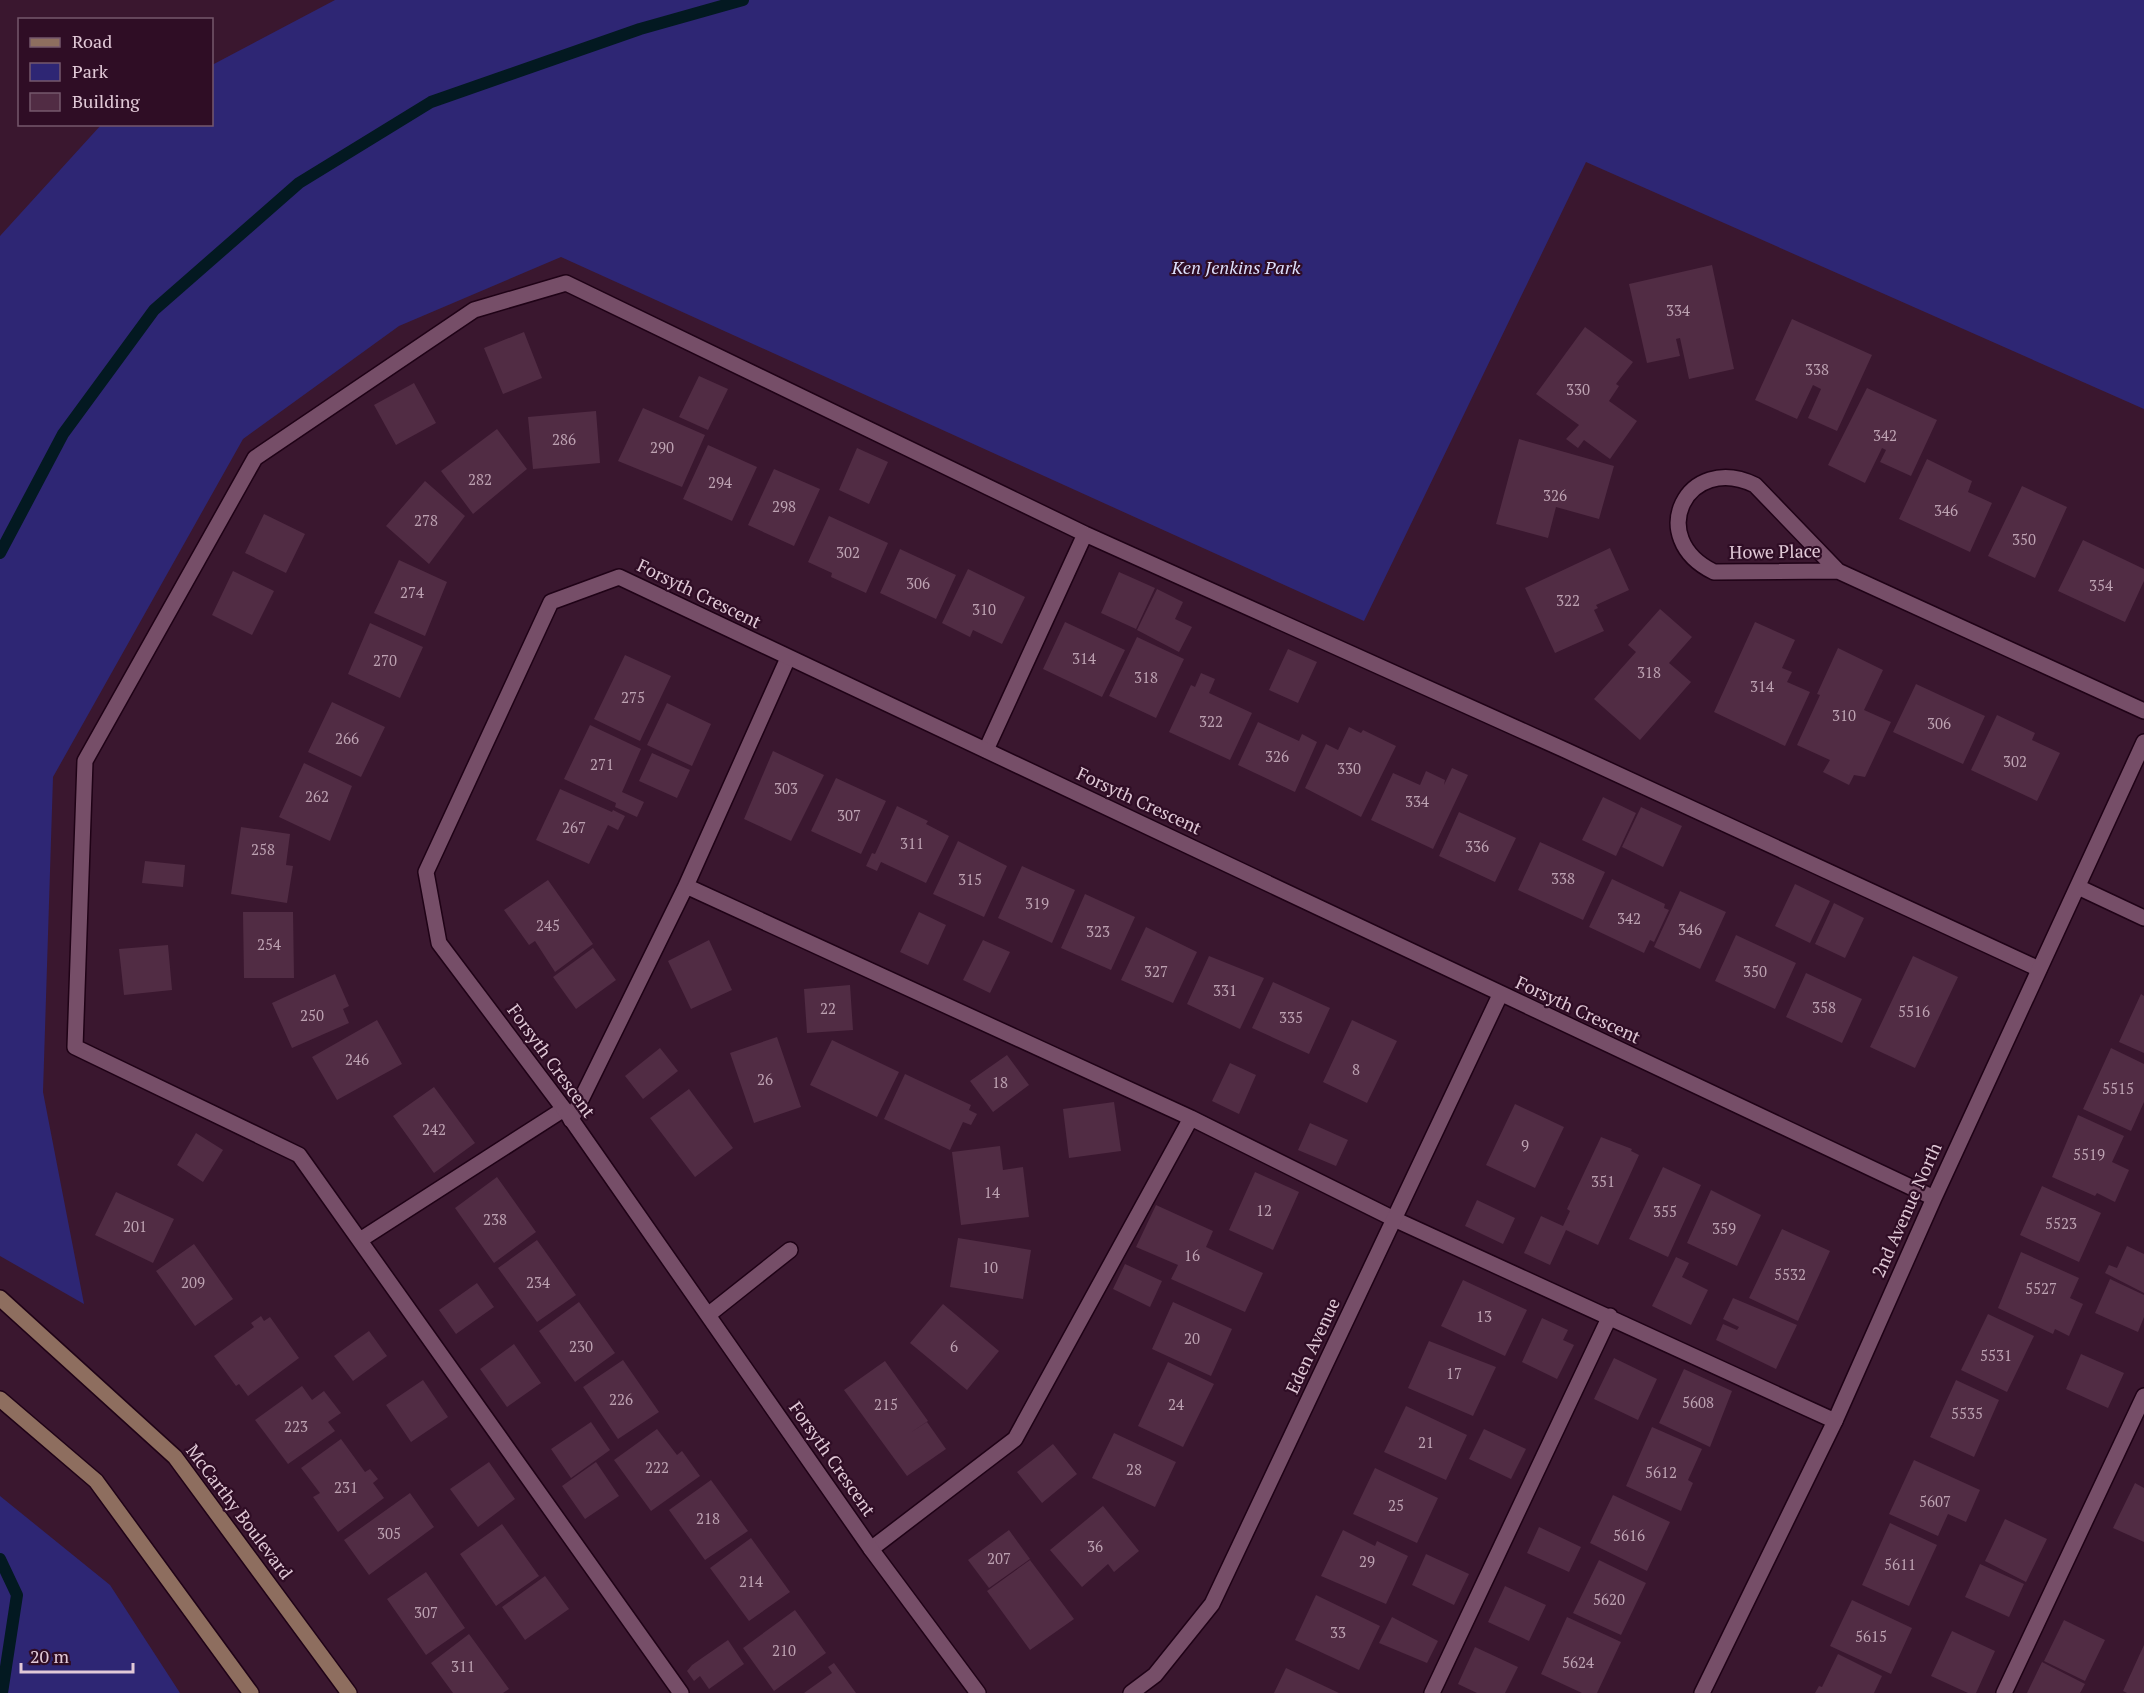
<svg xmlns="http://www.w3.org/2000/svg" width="2144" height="1693" viewBox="0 0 2144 1693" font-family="'PT Serif',serif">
<rect width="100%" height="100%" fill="#3a172f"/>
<path fill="#2e2674" d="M335,0h1809v409l-558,-247 -222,459 -803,-364 -162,69 -156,113 -190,338 -10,315 41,212 -84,-48v-1020l101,-111 111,-1v-59z
M0,1496l110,89 70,108h-180z"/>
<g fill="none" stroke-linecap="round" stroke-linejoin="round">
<path stroke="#031921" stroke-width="12" d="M0,553l63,-119 91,-124 145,-127 132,-81 209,-73 103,-29
M0,1559l17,36 -15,98"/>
</g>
<path fill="#512c44" d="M1712,265l22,104 -45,10 -9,-41 -4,1 4,17 -33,7 -18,-79z
M1792,319l80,36 -35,76 -29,-13 13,-29 -8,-4 -16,34 -42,-19z
M1585,327l48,35 -17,22 3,2 -10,15 28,20 -27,38 -26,-19 -6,8 -12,-9 13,-14 -43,-31z
M524,332l18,46 -39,16 -19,-46z
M699,376l29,13 -20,41 -29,-13z
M414,383l22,40 -40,22 -22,-40z
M1867,388l70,32 -26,56 -31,-14 6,-12 -4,-2 -17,35 -37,-18z
M643,408l62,27 -23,52 -64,-26z
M596,411l4,52 -67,6 -5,-52z
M497,429l30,40 -54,45 -32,-43z
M1519,439l95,27 -15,53 -43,-12 -8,31 -52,-14z
M708,445l49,22 -25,54 -49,-22z
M857,448l31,14 -19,42 -30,-14z
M1927,459l45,22 -4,11 24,11 -22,49 -71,-33z
M774,469l46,20 -26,57 -46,-21z
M425,481l40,35 -36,48 -43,-38z
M2022,486l45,21 -32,71 -47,-22z
M264,514l41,20 -19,39 -41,-20z
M829,516l59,27 -22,50 -35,-16 1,-4 -24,-11z
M2083,540l61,29v12l-19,41 -67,-31z
M1610,548l19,42 -33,15 2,3 -4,2 10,21 -49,22 -30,-65z
M900,549l56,26 -20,44 -56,-26z
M399,560l48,22 -22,54 -51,-23z
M968,569l57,28 -23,47 -29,-14 -3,7 -28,-14z
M233,571l41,20 -22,44 -40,-20z
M1119,572l36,16 -19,41 -35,-16z
M1157,589l26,13 -8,17 17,8 -13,25 -42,-22z
M1660,609l32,28 -23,26 22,19 -51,58 -46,-41 42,-47 -8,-7z
M1065,622l60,28 -23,47 -59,-28z
M1755,622l40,18 -13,28 10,4 -5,10 23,10 -25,54 -71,-34z
M370,623l53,24 -23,51 -52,-24z
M1137,637l47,22 -28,59 -47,-22z
M1838,648l45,22 -19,40 27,12 -26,55 -11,-2 -5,10 -26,-13 7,-12 -33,-15 23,-50 -3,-1z
M1288,649l29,13 -19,41 -29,-13z
M625,655l46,21 -31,65 -46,-22z
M1201,673l14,6 -6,14 43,20 -22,47 -61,-28 22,-47 4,2z
M1916,684l69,32 -22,48 -70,-32z
M332,702l53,25 -24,50 -53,-25z
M667,703l44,21 -19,42 -45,-21z
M1997,715l38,18 -3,7 28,13 -23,48 -66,-31z
M1258,722l41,19 3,-7 15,8 -22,50 -57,-27z
M590,725l51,24 -19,43 22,10 -7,15 -22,-10 1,-4 -52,-24z
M1349,727l12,6 2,-3 33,16 -35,71 -56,-29 21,-44 12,6z
M773,751l51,24 -33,66 -47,-22z
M652,753l38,17 -13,28 -38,-17z
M304,763l48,23 -22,55 -51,-24z
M1452,768l16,7 -35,74 -62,-29 22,-47 27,12 6,-14 19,9 -1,5z
M836,778l50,23 -25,53 -50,-23z
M560,789l52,23 1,-2 12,6 -7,14 -10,-5 -19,39 -53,-24z
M1603,797l33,16 -20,43 -34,-16z
M897,806l31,15 -2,3 23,12 -23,47 -45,-21 -4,9 -11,-5 6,-13 3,1z
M1641,807l41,19 -19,41 -41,-20z
M1459,812l57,26 -21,44 -56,-26z
M241,827l49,7 -4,31 7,1 -6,37 -56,-9z
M958,841l49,25 -23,51 -51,-23z
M1540,842l65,30 -22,48 -65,-30z
M145,861l40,4 -2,22 -41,-4z
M1022,866l53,24 -23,53 -54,-25z
M1612,879l53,25 -1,4 5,2 -15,32 -4,-2 -6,13 -55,-26z
M548,880l45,64 -38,28 -20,-31 -6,4 -25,-35z
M1795,884l35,17 -20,42 -35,-17z
M1680,891l46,21 -26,57 -46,-22z
M1085,894l50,23 -24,53 -50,-22z
M1834,903l30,15 -19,40 -30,-14z
M243,912h50l1,66h-50z
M919,912l27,13 -18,40 -28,-13z
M1146,927l51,25 -24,51 -52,-23z
M1736,935l60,28 -21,46 -60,-28z
M709,940l23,50 -41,19 -23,-48z
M983,940l27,12 -20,41 -27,-13z
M168,945l4,45 -48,5 -5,-46z
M593,948l23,32 -40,29 -23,-32z
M1209,956l55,22 -24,51 -53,-25z
M1913,956l45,21 -43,91 -45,-21z
M1806,973l56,26 -20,44 -56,-26z
M335,974l14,32 -6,3 6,14 -57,25 -20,-45z
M1273,982l57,26 -21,46 -57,-26z
M850,985l3,45 -46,3 -3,-44z
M2141,994l3,2v57l-25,-11z
M377,1020l25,44 -65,36 -25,-43z
M1352,1020l45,21 -30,62 -44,-21z
M777,1037l24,70 -47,16 -24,-70z
M832,1040l67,32 -22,45 -67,-32z
M660,1048l18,23 -35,28 -18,-23z
M2111,1048l33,16v38l-13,29 -48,-22z
M1007,1055l22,30 -36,27 -23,-31z
M1230,1063l26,12 -17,39 -27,-13z
M905,1074l66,31 -2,5 8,4 -6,11 -8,-3 -13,28 -66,-31z
M434,1087l41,56 -41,30 -41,-57z
M689,1089l44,59 -38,29 -45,-59z
M1114,1102l7,49 -52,7 -6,-49z
M1515,1104l49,23 -29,61 -49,-23z
M2078,1115l46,21 -12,26 17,8 -14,32 -18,-9 -2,3 -43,-19z
M1310,1123l38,17 -12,26 -38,-16z
M196,1133l27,17 -20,32 -26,-17z
M1601,1137l31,12 -1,2 8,4 -41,90 -32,-15 -16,35 -26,-12 17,-37 22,10 7,-15 -3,-2z
M1000,1146l3,24 20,-3 6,50 -68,8 -9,-73z
M1663,1167l38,18 -33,72 -39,-18z
M1255,1172l44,20 -26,58 -44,-20z
M497,1177l39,55 -42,31 -39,-55z
M2042,1186l59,27 -22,49 -59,-27z
M1711,1190l50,25 -24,51 -50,-23z
M116,1192l58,27 -21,44 -58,-28z
M1477,1200l38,18 -12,26 -38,-18z
M1156,1205l57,26 -7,16 57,26 -18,39 -74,-33 7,-14 -42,-18z
M1782,1229l48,22 -32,70 -49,-23z
M958,1238l73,12 -8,49 -73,-12z
M537,1240l39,55 -39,27 -39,-54z
M194,1244l39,55 -38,27 -39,-55z
M2127,1246l17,8v39l-39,-20 4,-8 8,3z
M2021,1252l58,26 -9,20 13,6 -14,32 -14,-7 -2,5 -55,-26z
M1676,1257l13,6 -7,14 26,13 -17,35 -39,-19z
M1125,1264l37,17 -12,26 -37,-18z
M2110,1279l34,16v22l-6,15 -43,-19z
M1463,1280l64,30 -22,46 -64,-30z
M477,1283l17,24 -38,27 -17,-24z
M1733,1298l64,27 -21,44 -60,-29 7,-16 14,6 2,-3 -16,-8z
M579,1302l36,51 -40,29 -36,-51z
M1173,1302l59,27 -21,47 -59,-27z
M943,1304l56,47 -32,39 -57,-47z
M1988,1314l46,22 -27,56 -46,-22z
M261,1316l3,5 6,-4 29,41 -51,38 -9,-12 -3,2 -22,-30 40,-29 -3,-4z
M1542,1318l26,12 -5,10 11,5 -17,34 -35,-17z
M369,1331l18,25 -34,25 -19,-25z
M1429,1341l67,26 -23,49 -65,-28z
M514,1344l27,39 -34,24 -27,-38z
M2081,1354l43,19 -16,35 -42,-19z
M1614,1358l43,21 -19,41 -44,-21z
M623,1360l36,52 -41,27 -35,-52z
M885,1361l43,60 -18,12 17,-11 19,27 -39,27 -63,-86z
M1168,1362l46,22 -31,63 -45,-21z
M1684,1369l48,22 -22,56 -51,-24z
M423,1380l25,37 -37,25 -25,-37z
M1956,1380l43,20 -25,57 -44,-20z
M302,1386l10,14 12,-9 17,22 -13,9 7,9 -47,33 -33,-44z
M1406,1406l61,29 -21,45 -62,-28z
M591,1422l19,28 -39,28 -20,-29z
M1652,1427l50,22 -14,31 5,3 -12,28 -55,-25z
M657,1429l20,26 5,-4 18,25 -49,35 -37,-51z
M1484,1429l42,20 -15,30 -42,-20z
M1114,1433l62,29 -21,45 -63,-29z
M341,1439l24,33 5,-3 8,10 -5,4 11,15 -46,34 -25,-35 7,-4 -19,-25z
M1053,1444l24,30 -35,29 -25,-31z
M1914,1460l66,30 -14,32 -18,-8 -10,22 -49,-22z
M489,1462l26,37 -37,28 -28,-38z
M596,1462l23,34 -34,23 -23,-33z
M1375,1468l63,30 -21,45 -64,-29z
M711,1480l37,51 -43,29 -36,-50z
M2135,1483l9,5v54l-31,-14z
M410,1493l24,34 -65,48 -25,-35z
M1613,1495l57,27 -23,49 -57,-28z
M1103,1506l36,45 -25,21 -6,-8 -26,23 -32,-37z
M2005,1519l42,20 -21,43 -41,-21z
M1890,1523l47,22 -28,61 -47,-21z
M502,1524l37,52 -43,30 -36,-52z
M1539,1527l42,20 -12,25 -42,-19z
M1009,1530l21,29 -41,29 -21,-28z
M1343,1530l32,16 2,-5 31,15 -22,48 -65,-28z
M751,1538l39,54 -41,29 -39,-53z
M1426,1554l43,20 -15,31 -42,-20z
M1030,1560l44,59 -44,31 -43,-59z
M1599,1560l47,23 -25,52 -48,-22z
M1980,1564l44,20 -15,33 -44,-20z
M426,1572l39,56 -39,27 -39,-56z
M545,1576l24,33 -44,31 -23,-33z
M1505,1586l41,19 -17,36 -41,-19z
M1316,1595l64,31 -21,44 -64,-30z
M1852,1600l60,28 -21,46 -61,-28z
M795,1610l31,43 -52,38 -31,-43z
M1392,1617l46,24 -11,22 -48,-20z
M1567,1617l54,25 -24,51h-15l-41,-19z
M2064,1620l41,20 -20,41 -41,-20z
M1952,1631l43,20 -19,42h-8l-37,-17z
M469,1634l40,55 -6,4h-50l-22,-30z
M728,1640l16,24 -35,25 -9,-13 -6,5 -7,-10 5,-6z
M2144,1645v48h-17l-4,-2z
M1475,1647l43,20 -13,26h-28l-19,-9z
M1838,1654l44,22 -8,17h-59l4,-7 3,1z
M2042,1662l43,22 -5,9h-53z
M834,1663l22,30h-52l28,-20 -4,-6z
M1286,1668l53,25h-65z"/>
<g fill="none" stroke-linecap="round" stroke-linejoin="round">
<defs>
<path id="lane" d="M986,750l99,-216
M686,886l505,232 203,101 441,202
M571,1120l115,-234 102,-228
M360,1240l204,-131
M871,1549l144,-110 176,-321
M681,1693l-382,-538 -224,-108 10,-286 170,-303 219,-148 92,-27 519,251 480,216 474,219
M1432,1693l178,-377
M2004,1693l140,-297"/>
<path id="street" d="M1838,571l-124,1c-70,-34 -27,-120 41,-87l83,86 306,140
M2078,887l66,31
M708,1315l82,-65
M978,1693l-107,-144 -307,-440 -125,-166 -13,-71 125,-270 68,-25 1315,621
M1131,1693l24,-18 57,-71 288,-609
M1702,1693l133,-272 99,-223 210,-456"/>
<path id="secondary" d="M0,1298l175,159 174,236
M0,1399l96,82 155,212"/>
</defs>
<use href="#lane" stroke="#1f0216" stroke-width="18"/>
<use href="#street" stroke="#1f0216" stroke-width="18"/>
<use href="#secondary" stroke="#1f0216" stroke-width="18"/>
<use href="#lane" stroke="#764e68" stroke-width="15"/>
<use href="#street" stroke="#764e68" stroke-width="15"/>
<use href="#secondary" stroke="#8e6e5f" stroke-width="15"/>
</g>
<g text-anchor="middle" stroke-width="4.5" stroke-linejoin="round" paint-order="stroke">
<g font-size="15" fill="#bda2b2">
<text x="1678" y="316">334</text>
<text x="1817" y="375">338</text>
<text x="1578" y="395">330</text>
<text x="1885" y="441">342</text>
<text x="564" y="445">286</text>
<text x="662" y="453">290</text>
<text x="480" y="485">282</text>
<text x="720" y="488">294</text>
<text x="1555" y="501">326</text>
<text x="784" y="512">298</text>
<text x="1946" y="516">346</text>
<text x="426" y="526">278</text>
<text x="2024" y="545">350</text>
<text x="848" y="558">302</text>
<text x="918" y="589">306</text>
<text x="2101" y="591">354</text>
<text x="412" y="598">274</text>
<text x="1568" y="606">322</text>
<text x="984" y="615">310</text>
<text x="1084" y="664">314</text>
<text x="385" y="666">270</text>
<text x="1649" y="678">318</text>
<text x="1146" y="683">318</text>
<text x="1762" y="692">314</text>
<text x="633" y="703">275</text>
<text x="1844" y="721">310</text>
<text x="1211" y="727">322</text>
<text x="1939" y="729">306</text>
<text x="347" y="744">266</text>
<text x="1277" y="762">326</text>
<text x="2015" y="767">302</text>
<text x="602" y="770">271</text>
<text x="1349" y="774">330</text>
<text x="786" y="794">303</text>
<text x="317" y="802">262</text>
<text x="1417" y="807">334</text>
<text x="849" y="821">307</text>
<text x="574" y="833">267</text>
<text x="912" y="849">311</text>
<text x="1477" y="852">336</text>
<text x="263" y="855">258</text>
<text x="1563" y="884">338</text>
<text x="970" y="885">315</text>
<text x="1037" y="909">319</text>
<text x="1629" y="924">342</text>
<text x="548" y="931">245</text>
<text x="1690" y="935">346</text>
<text x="1098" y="937">323</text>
<text x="269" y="950">254</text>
<text x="1156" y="977">327</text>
<text x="1755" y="977">350</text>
<text x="1225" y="996">331</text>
<text x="1824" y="1013">358</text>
<text x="828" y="1014">22</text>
<text x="1914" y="1017">5516</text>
<text x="312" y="1021">250</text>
<text x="1291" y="1023">335</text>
<text x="357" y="1065">246</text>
<text x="1356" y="1075">8</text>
<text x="765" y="1085">26</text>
<text x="1000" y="1088">18</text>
<text x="2118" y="1094">5515</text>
<text x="434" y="1135">242</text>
<text x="1525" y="1151">9</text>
<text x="2089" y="1160">5519</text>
<text x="1603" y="1187">351</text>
<text x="992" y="1198">14</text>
<text x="1264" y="1216">12</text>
<text x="1665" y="1217">355</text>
<text x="495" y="1225">238</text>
<text x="2061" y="1229">5523</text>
<text x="135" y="1232">201</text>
<text x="1724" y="1234">359</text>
<text x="1192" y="1261">16</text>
<text x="990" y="1273">10</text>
<text x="1790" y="1280">5532</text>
<text x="193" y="1288">209</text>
<text x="538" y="1288">234</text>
<text x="2041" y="1294">5527</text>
<text x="1484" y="1322">13</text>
<text x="1192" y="1344">20</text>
<text x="581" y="1352">230</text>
<text x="954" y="1352">6</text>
<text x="1996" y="1361">5531</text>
<text x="1454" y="1379">17</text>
<text x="621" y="1405">226</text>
<text x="1698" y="1408">5608</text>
<text x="886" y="1410">215</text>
<text x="1176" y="1410">24</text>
<text x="1967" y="1419">5535</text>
<text x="296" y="1432">223</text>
<text x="1426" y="1448">21</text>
<text x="657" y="1473">222</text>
<text x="1134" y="1475">28</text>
<text x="1661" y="1478">5612</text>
<text x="346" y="1493">231</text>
<text x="1935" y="1507">5607</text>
<text x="1396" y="1511">25</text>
<text x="708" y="1524">218</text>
<text x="389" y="1539">305</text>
<text x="1629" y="1541">5616</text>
<text x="1095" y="1552">36</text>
<text x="999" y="1564">207</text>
<text x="1367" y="1567">29</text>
<text x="1900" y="1570">5611</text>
<text x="751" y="1587">214</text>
<text x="1609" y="1605">5620</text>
<text x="426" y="1618">307</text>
<text x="1338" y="1638">33</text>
<text x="1871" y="1642">5615</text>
<text x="784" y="1656">210</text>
<text x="1578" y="1668">5624</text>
<text x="463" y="1672">311</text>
</g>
<g font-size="18" font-style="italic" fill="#dddffb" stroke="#2f0d25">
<text x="1236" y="274">Ken Jenkins Park</text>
</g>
<g font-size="18" fill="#e1c9d7" stroke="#2f0d25">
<text transform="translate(1775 552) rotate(-1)" y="6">Howe Place</text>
<text transform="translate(699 594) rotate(26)" y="6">Forsyth Crescent</text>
<text transform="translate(1139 801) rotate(25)" y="6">Forsyth Crescent</text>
<text transform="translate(1578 1010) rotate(25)" y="6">Forsyth Crescent</text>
<text transform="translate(551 1061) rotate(54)" y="6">Forsyth Crescent</text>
<text transform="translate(1907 1210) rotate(-66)" y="6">2nd Avenue North</text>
<text transform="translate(1313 1346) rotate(-65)" y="6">Eden Avenue</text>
<text transform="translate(832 1459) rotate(55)" y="6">Forsyth Crescent</text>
<text transform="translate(239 1512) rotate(53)" y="6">McCarthy Boulevard</text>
</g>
</g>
<rect x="18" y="18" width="195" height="108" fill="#2f0d25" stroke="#76586c" stroke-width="1.5"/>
<rect x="30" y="38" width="30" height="9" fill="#8e6e5f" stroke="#76586c" stroke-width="1.5"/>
<text x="72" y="48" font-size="18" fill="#e1c9d7">Road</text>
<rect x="30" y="63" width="30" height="18" fill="#2e2674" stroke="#76586c" stroke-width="1.5"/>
<text x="72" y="78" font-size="18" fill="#e1c9d7">Park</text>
<rect x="30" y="93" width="30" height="18" fill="#512c44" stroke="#76586c" stroke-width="1.5"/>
<text x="72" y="108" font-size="18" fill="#e1c9d7">Building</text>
<path d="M21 1663v9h112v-9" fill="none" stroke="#e1c9d7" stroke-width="3"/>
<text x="30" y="1663" font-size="18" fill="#e1c9d7" stroke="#2f0d25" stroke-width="4.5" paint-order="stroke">20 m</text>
</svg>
